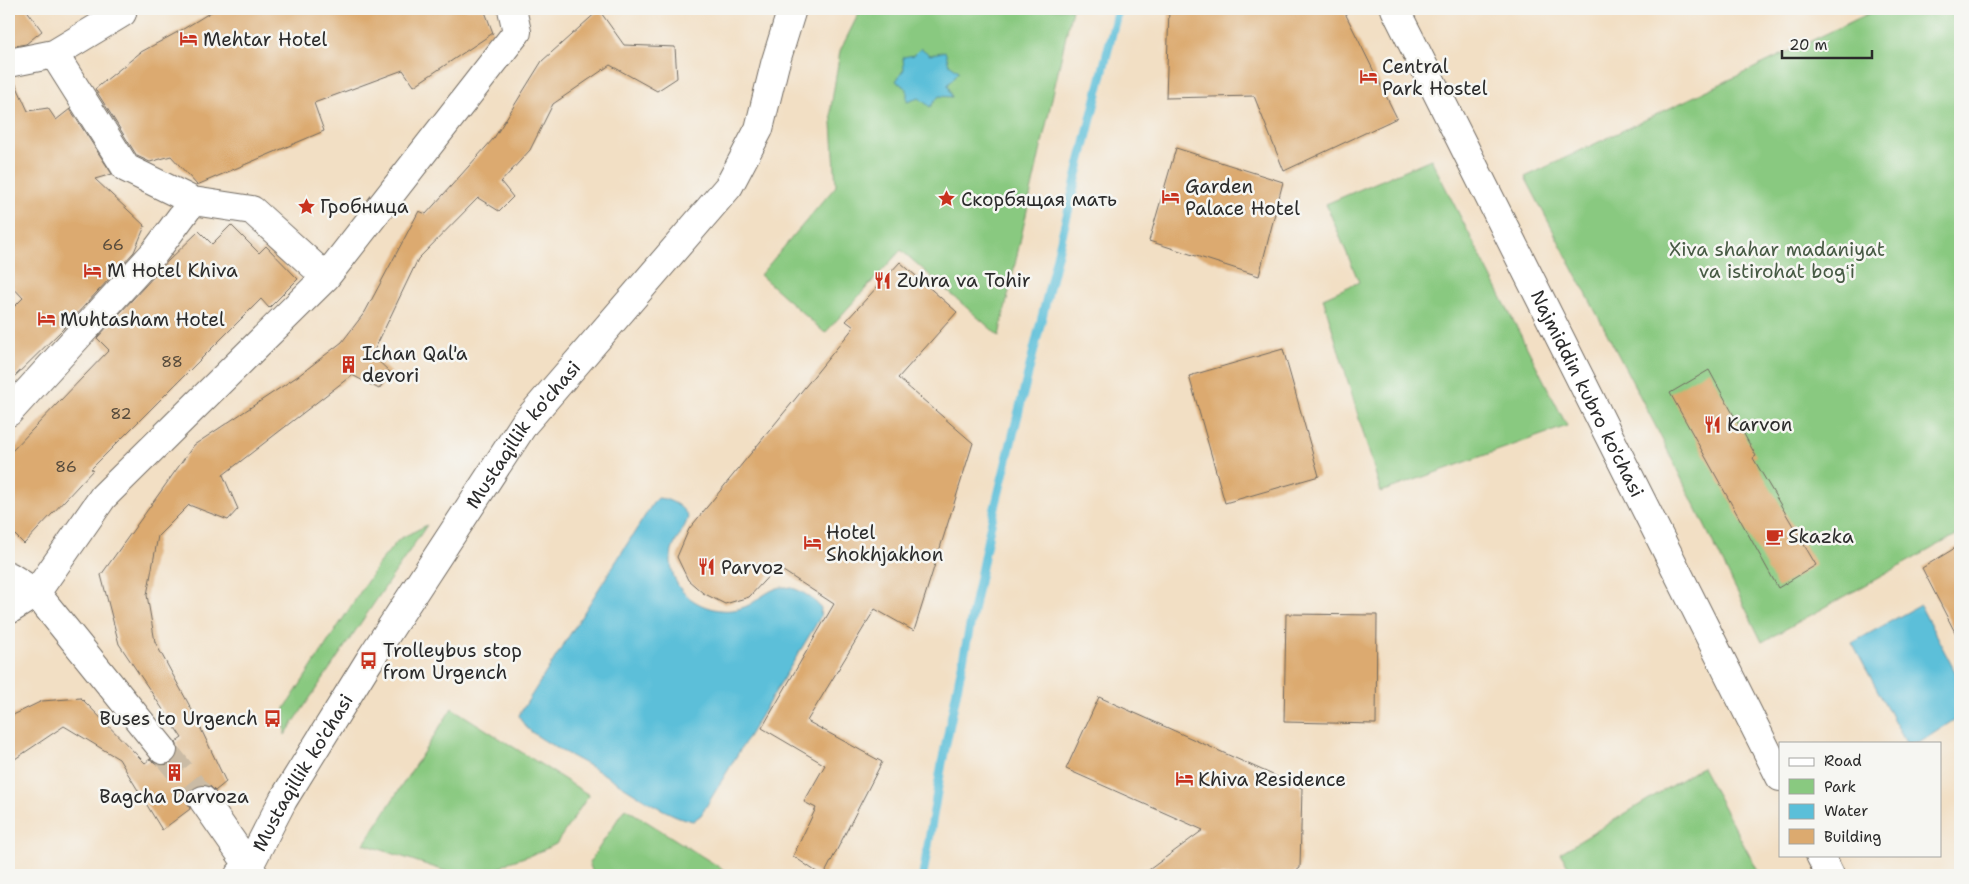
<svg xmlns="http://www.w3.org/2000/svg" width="1969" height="884" viewBox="0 0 1969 884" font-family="'Shantell Sans',sans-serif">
<rect width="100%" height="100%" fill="#f6f6f2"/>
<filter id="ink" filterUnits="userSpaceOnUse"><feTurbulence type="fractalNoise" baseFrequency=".02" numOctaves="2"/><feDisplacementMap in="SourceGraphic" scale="10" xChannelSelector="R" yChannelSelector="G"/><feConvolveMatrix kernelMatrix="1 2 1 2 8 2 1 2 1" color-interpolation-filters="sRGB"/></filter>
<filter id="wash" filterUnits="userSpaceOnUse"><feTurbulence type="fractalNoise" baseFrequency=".0096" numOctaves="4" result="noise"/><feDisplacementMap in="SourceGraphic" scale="20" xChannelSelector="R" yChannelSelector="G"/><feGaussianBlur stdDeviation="1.12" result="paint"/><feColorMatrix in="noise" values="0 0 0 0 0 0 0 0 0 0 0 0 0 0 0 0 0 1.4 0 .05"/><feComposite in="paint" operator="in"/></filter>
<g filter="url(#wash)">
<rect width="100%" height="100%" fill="#f2dfc4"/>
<path fill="#89c980" stroke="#5a7a56" d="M861,9h211l-73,327 -98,-86 -76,83 -65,-58 76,-89 -5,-79 9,-56z
M1878,9h82v524l-198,109 -107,-217 -130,-248z
M1431,159l136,267 -186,66 -58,-194 36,-16 -33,-78z
M427,525l-142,210v-27l94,-145 20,-24z
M452,708l137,87 -33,49 -19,9 -28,9 -20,13h-32l-93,-31z
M1702,767l58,108h-186l-14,-22z
M625,808l107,67h-138l-5,-12z"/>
<path fill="#5bbfd9" stroke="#437582" d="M921,48l9,7 15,-4 4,13 10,7 -11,14 4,12 -13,-1 -9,11 -11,-9 -12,4v-13l-11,-8 8,-12 -1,-12 11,-2z
M658,498c12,1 25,8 30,19 -3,13 -16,26 -17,39 -1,13 4,29 14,38 16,15 42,22 64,11 11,-6 23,-19 37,-18 13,1 27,11 35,21l-1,9 -5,9 -114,189 -8,6c-28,-5 -67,-34 -93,-49 -22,-13 -46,-24 -67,-39 -7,-5 -11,-10 -14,-18l134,-212z
M1920,605l40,76v35l-41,27h-13l-54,-100z"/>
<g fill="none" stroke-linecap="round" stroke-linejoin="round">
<path stroke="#5bbfd9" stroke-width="9" d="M923,875l19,-112 48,-235 128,-519"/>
</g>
<g id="blocks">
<path fill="#dcaa6f" d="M9,9h17l16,22 -16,13 -17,3z
M216,9h268l9,24 -79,53 -11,-16 -89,33 10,28 -127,54 -26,-29 -21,6 -13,-6 -42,-67 46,-37 44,-24z
M1169,9h174l54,109 -113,53 -30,-75 -88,2z
M599,10l25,35 51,2 2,31 -20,13 -47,-26 -57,39 -23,46 -29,32 12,15 -14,14 -21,-13 -60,61 -46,96 19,18 -12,16 -27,-14 -129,100 15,34 -10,11 -39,-15 -31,31 -11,59 8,47 38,70 33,70 -11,9 -5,-5 -8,-2 -8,4 -5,5 -2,8 3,8 -28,21 -43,-71 -55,-33 -55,37v-46l33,-16 39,-3 64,65 5,-4 8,6h8l7,-3 5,-7v-7l-2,-6 6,-4 -63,-94 -18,-69 93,-130 104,-69 44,-34 23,-30 54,-101 7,3 68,-76 48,-77z
M9,78h4l15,33 20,-3 8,12 14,-11 42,65 -17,5 50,47 -11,26 -72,78 -53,52v-70l14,-14 -14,-15z
M1176,148l107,34 -24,94 -110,-35z
M231,225l28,28 7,-7 32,33 -29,29 -8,-9 -170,170 2,1 -69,74 -15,-15v-75l100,-104 -12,-12 71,-77 31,-30 13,13z
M900,262l57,50 -59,66 75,65 -59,188 -39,-22 -68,112 75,41 -58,113h-3l-28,-19 23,-48 -12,-6 21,-37 -63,-37 72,-124 -57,-37 -28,30 -24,7 -22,-11 -15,-13 -11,-23 12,-28 165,-202 -8,-6z
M1283,349l36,127 -94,27 -36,-127z
M1709,370l47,86 -3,2 63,107 -38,23 -108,-195z
M1960,545v97l-38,-74z
M1286,614l91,1 -1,109 -92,-2z
M1099,697l203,91 -2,80 -9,7h-149l61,-45 -137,-61z"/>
</g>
</g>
<g filter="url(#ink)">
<use href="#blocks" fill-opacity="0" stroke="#716a61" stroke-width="1"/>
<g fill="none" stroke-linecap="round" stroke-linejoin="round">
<path stroke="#cabba5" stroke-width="28" stroke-dasharray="28 14" stroke-linecap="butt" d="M163,750l40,50"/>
<defs>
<path id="street" d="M54,54l72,114 67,33 59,9 74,67
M9,63l45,-9 68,-41 -2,-4
M9,412l146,-160 38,-51
M9,576l27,17 127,157
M9,610l27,-17 67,-96 223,-220 191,-245 -5,-23
M203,800l46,66 -10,9"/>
<g id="secondary">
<path id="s1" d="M1395,9l385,768"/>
<path d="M1820,855l10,20"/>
<path id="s2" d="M254,875l-5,-9 34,-66 86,-139 155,-237 205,-238 30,-57 16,-65 17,-55"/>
</g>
</defs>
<use href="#street" stroke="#716a61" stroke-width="30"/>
<use href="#secondary" stroke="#716a61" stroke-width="30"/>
<use href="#street" stroke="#fff" stroke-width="28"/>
<use href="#secondary" stroke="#fff" stroke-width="28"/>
</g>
</g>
<defs>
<symbol id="hotel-bare" viewBox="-9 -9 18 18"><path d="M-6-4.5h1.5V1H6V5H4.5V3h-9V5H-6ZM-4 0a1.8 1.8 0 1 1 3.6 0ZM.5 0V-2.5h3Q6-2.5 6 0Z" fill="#c8321e" stroke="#f6f6f2" stroke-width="2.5" paint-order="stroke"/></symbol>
<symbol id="sight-bare" viewBox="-9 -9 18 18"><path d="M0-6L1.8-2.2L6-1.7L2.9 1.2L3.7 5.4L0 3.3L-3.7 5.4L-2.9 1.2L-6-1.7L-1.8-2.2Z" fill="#c8321e" stroke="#f6f6f2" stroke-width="2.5" paint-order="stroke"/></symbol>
<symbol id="restaurant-bare" viewBox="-9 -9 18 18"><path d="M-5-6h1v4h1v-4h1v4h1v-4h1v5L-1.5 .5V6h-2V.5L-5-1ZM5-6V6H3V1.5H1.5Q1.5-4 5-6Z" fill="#c8321e" stroke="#f6f6f2" stroke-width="2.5" paint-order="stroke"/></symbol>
<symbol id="building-bare" viewBox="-9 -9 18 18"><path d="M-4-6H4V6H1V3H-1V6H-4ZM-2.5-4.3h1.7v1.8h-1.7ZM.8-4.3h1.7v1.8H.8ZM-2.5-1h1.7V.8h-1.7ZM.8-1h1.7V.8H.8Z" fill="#c8321e" stroke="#f6f6f2" stroke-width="2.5" paint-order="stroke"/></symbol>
<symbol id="cafe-bare" viewBox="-9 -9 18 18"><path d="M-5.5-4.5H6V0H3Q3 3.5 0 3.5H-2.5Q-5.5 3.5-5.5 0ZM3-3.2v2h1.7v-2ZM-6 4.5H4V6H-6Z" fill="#c8321e" stroke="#f6f6f2" stroke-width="2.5" paint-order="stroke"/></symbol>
<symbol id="bus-bare" viewBox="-9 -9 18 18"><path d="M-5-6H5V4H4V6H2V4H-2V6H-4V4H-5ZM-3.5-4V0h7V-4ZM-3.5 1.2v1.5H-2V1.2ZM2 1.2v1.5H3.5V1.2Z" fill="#c8321e" stroke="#f6f6f2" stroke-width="2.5" paint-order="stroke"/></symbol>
</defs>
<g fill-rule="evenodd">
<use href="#hotel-bare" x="176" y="26" width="25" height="25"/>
<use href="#hotel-bare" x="1356" y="64" width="25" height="25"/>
<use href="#hotel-bare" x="1158" y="184" width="25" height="25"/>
<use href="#sight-bare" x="934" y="186" width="25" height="25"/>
<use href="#sight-bare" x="294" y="194" width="25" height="25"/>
<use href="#hotel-bare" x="80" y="258" width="25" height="25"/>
<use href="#restaurant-bare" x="870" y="268" width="25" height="25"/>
<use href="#hotel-bare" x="34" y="306" width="25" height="25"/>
<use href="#building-bare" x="336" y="352" width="25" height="25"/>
<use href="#restaurant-bare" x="1700" y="412" width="25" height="25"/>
<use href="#cafe-bare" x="1762" y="524" width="25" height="25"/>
<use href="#hotel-bare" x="800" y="530" width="25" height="25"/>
<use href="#restaurant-bare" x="694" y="554" width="25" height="25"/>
<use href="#bus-bare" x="356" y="648" width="25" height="25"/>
<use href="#bus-bare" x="260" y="706" width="25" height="25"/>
<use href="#building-bare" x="162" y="760" width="25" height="25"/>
<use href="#hotel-bare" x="1172" y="766" width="25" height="25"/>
</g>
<g text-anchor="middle" stroke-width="5" stroke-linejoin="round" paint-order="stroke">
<g font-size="16" fill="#574b3c">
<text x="113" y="250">66</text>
<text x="172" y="367">88</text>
<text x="121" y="419">82</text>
<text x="66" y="472">86</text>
</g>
<g font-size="19" fill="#2b2b2b" stroke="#f6f6f2" text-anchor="start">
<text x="203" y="46">Mehtar Hotel</text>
<text x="1382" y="73">Central<tspan x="1382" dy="22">Park Hostel</tspan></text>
<text x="1185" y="193">Garden<tspan x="1185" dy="22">Palace Hotel</tspan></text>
<text x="961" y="206">Скорбящая мать</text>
<text x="320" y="213">Гробница</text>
<text x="107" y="277">M Hotel Khiva</text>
<text x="897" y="287">Zuhra va Tohir</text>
<text x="60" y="326">Muhtasham Hotel</text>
<text x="362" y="360">Ichan Qal'a<tspan x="362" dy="22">devori</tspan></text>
<text x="1727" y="431">Karvon</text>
<text x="826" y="539">Hotel<tspan x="826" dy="22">Shokhjakhon</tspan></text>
<text x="1788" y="543">Skazka</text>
<text x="721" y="574">Parvoz</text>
<text x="383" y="657">Trolleybus stop<tspan x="383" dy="22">from Urgench</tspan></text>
<text x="258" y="725" text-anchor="end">Buses to Urgench</text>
<text x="1198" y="786">Khiva Residence</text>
<text x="174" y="803" text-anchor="middle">Bagcha Darvoza</text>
</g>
<g font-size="19" fill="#475a44" stroke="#f6f6f2">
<text x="1777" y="256">Xiva shahar madaniyat<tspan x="1777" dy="22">va istirohat bogʻi</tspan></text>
</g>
<g font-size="19" fill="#2b2b2b" stroke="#f6f6f2">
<text dy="7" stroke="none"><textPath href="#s1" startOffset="430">Najmiddin kubro ko'chasi</textPath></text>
<text dy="7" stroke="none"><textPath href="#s2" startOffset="522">Mustaqillik ko'chasi</textPath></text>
<text dy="7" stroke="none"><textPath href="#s2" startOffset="118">Mustaqillik ko'chasi</textPath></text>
</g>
</g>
<rect width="1969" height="884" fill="none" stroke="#f6f6f2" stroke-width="30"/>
<rect x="1779" y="742" width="162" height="115" fill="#f6f6f2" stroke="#a5a5a2"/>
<rect x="1789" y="758" width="25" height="8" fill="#ffffff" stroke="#a5a5a2"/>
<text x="1824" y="766" font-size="15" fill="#2b2b2b">Road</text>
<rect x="1789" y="779" width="25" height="15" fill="#89c980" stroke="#a5a5a2"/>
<text x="1824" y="792" font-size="15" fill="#2b2b2b">Park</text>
<rect x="1789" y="804" width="25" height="15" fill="#5bbfd9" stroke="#a5a5a2"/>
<text x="1824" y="816" font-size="15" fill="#2b2b2b">Water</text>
<rect x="1789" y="829" width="25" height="15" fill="#dcaa6f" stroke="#a5a5a2"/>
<text x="1824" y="842" font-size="15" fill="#2b2b2b">Building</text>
<path d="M1782 50v8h90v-8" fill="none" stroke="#2b2b2b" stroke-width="2.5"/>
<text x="1789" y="50" font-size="15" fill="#2b2b2b" stroke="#f6f6f2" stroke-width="4" paint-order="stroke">20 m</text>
</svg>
